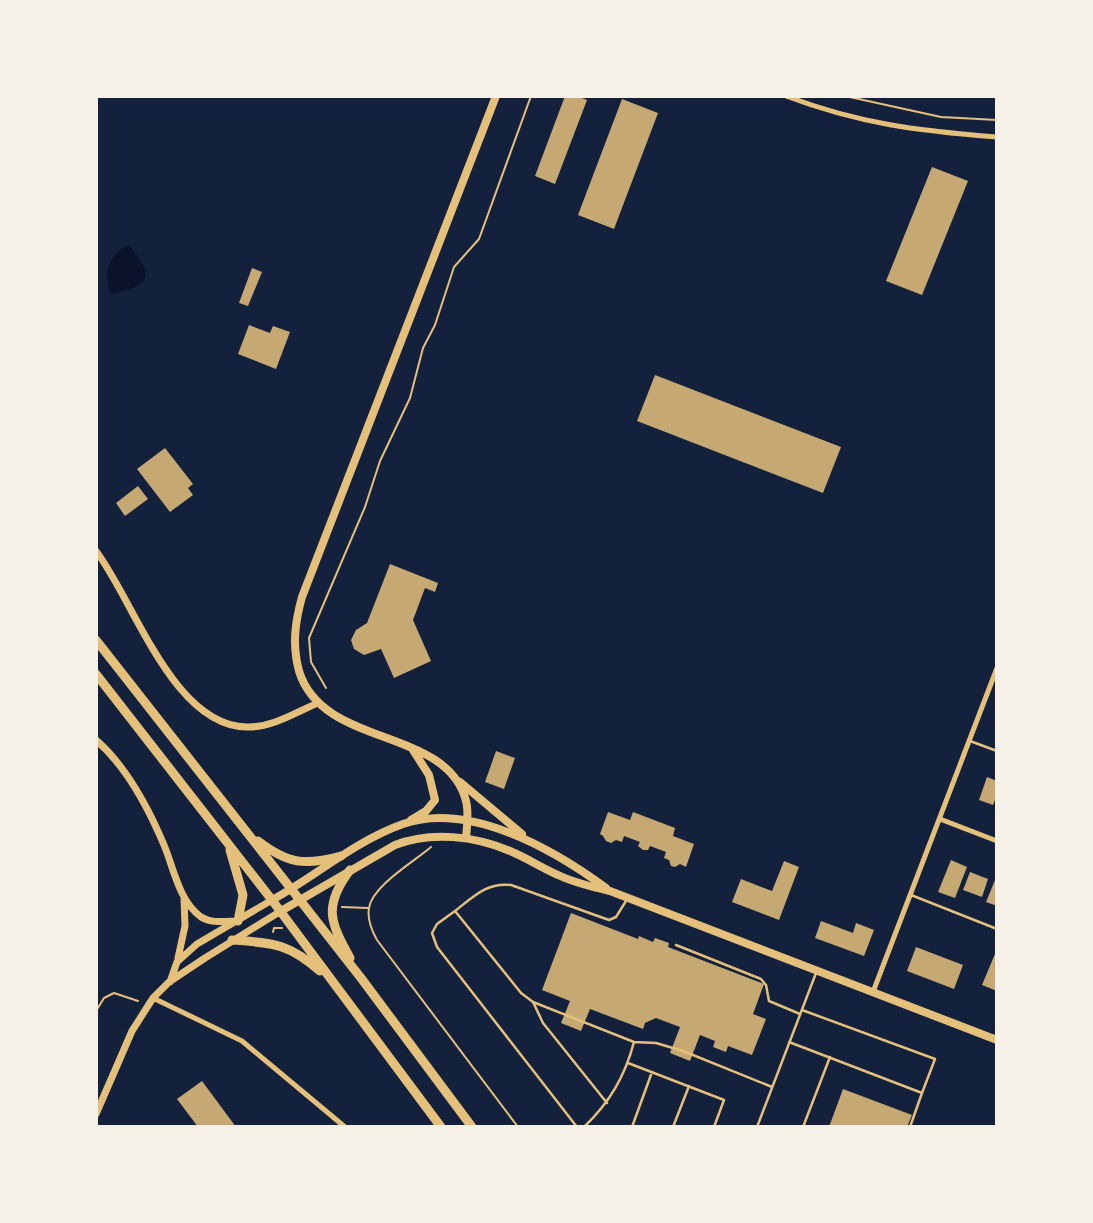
<svg xmlns="http://www.w3.org/2000/svg" width="1093" height="1223" viewBox="0 0 1093 1223" font-family="Signika,sans-serif">
<rect width="100%" height="100%" fill="#14213d"/>
<path fill="#0b132b" d="M129,245c27,32 21,41 -18,49 -9,-21 -2,-40 18,-49z"/>
<path fill="#c6a872" d="M565,96h12l10,4 -32,84 -20,-8z
M622,99l36,14 -44,116 -36,-14z
M932,167l36,14 -46,114 -36,-14z
M252,268l10,4 -14,34 -9,-3z
M249,325l21,8 3,-7 17,6 -14,37 -38,-15z
M655,375l186,72 -18,46 -186,-72z
M165,448l28,36 -5,4 5,7 -23,17 -33,-43z
M138,486l10,13 -23,17 -9,-13z
M390,564l48,19 -3,9 -10,-4 -12,32 18,41 -37,17 -13,-29 -17,6 -10,-6 -3,-9 5,-10 11,-7z
M496,751l19,7 -11,31 -19,-7z
M987,777l10,4v14l-4,10 -14,-5z
M608,812l22,8 3,-8 42,16 -2,8 21,8 -8,23 -6,-3 -5,3 -4,-1 -2,-6 -5,-2 2,-6 -16,-6 -2,4h-5l-5,-4 2,-4 -16,-6 -2,6 -6,-2 -5,3 -5,-2 -3,-5 -3,-2z
M951,860l16,7 -12,31 -17,-6z
M784,861l15,6 -20,53 -47,-18 9,-23 31,12z
M970,872l18,7 -6,18 -19,-7z
M995,880l2,1v25l-11,-4z
M571,913l67,26 1,-3 14,6 2,-4 14,5 -1,4 96,37 -11,30 13,5 -14,36 -24,-9 -2,6 -13,-5 2,-6 -15,-6 -10,26 -20,-8 10,-26 -24,-9 -11,5 -2,6 -53,-20 -9,22 -20,-8 9,-22 -28,-11z
M821,921l32,12 3,-10 18,7 -10,26 -49,-18z
M916,947l47,18 -9,24 -47,-18z
M997,949v42l-15,-6z
M202,1081l34,46h-38l-21,-28z
M843,1089l69,26 -5,12h-78z"/>
<g fill="none" stroke-linecap="round" stroke-linejoin="round">
<path stroke="#e5c07b" stroke-width="2" d="M845,96l96,21 56,3
M326,688l-15,-26 -2,-24 56,-131 15,-46 30,-63 13,-50 12,-23 19,-58 25,-28 52,-143
M431,847c-16,14 -59,39 -62,61 -2,11 3,23 8,32l141,187
M342,907l26,1
M273,932l1,-4h8
M96,1011l8,-13 10,-5 24,8"/>
<path stroke="#e5c07b" stroke-width="2.5" d="M970,741l27,10
M911,895l86,34
M626,901l-10,16 -7,3 -98,-35c-24,-3 -38,12 -56,26l66,82 12,9 101,40 22,1 27,8 89,36
M455,911l-18,13 -5,9 5,14 140,180
M676,945l85,34 5,6 3,16 31,13
M533,1002l10,21 64,80
M802,1010l133,49 -13,34
M789,1042l133,51 -12,34
M628,1063l96,37 -10,27
M584,1127c26,-25 41,-51 50,-85
M632,1127l20,-55
M673,1127l16,-41
M757,1127l59,-154
M803,1127l27,-70"/>
<path stroke="#e5c07b" stroke-width="5" d="M786,96c74,28 133,35 211,41
M940,819l57,22
M873,992l124,-324
M153,998l89,43 103,86"/>
<path stroke="#e5c07b" stroke-width="7" d="M96,551c38,50 77,175 151,176 25,1 49,-15 71,-24
M96,740c31,27 52,67 68,105 10,24 15,56 37,72 11,7 25,4 37,4
M178,958l7,-32 -1,-28
M170,982l7,-20 20,-18 75,-44
M96,1114l36,-83 21,-33 16,-16 36,-24 76,-47"/>
<path stroke="#e5c07b" stroke-width="8" d="M460,782l62,52
M411,820l15,-9 9,-11 -6,-25 -16,-25
M466,838c1,-11 3,-26 0,-37 -19,-75 -143,-52 -167,-130 -7,-26 -4,-49 3,-74l194,-501
M272,900c44,-24 83,-59 131,-76 66,-23 150,25 203,64
M281,911l114,-66c36,-14 80,-9 115,6 17,7 32,17 48,24 17,8 34,12 52,16l387,149"/>
<path stroke="#e5c07b" stroke-width="9" d="M96,640l265,338 111,149
M96,674l176,226 169,227
M258,841c30,23 47,25 83,15
M230,850l13,45 -5,26
M350,870c-27,36 -20,52 0,88
M232,940c41,3 56,3 88,31"/>
</g>
<rect width="1093" height="1223" fill="none" stroke="#f6f1e7" stroke-width="196"/>
</svg>
